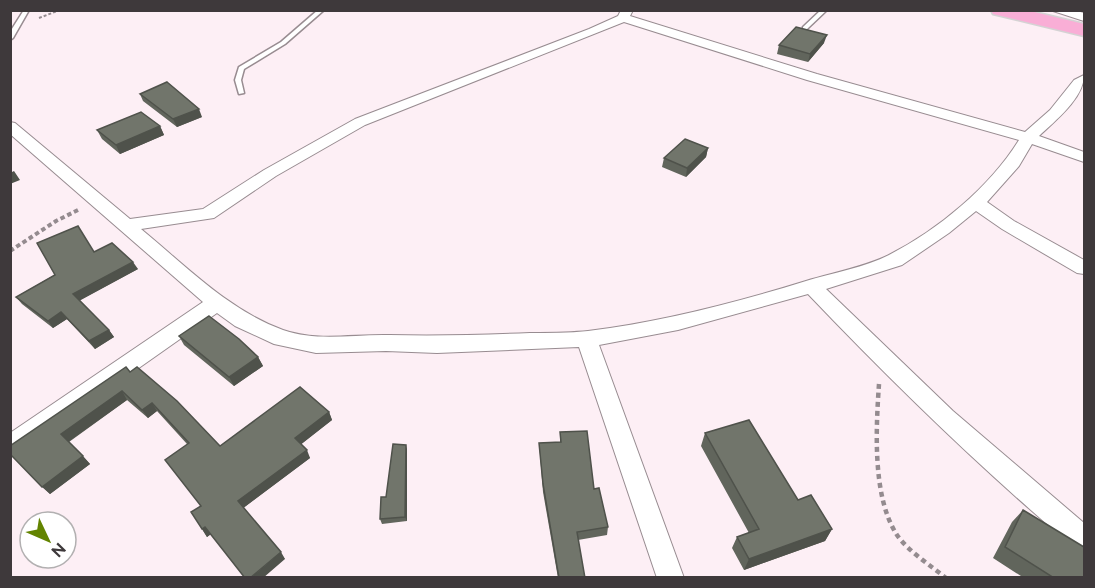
<svg xmlns="http://www.w3.org/2000/svg" width="1095" height="588" viewBox="0 0 1095 588" font-family="Raleway,sans-serif">
<rect width="100%" height="100%" fill="#fdeff5"/>
<g fill="none" stroke-linecap="round" stroke-linejoin="round">
<defs>
<path id="lane" d="M24,10h5l-16,28 -3,2v-8z
M318,10h6l-39,34 -41,25 -3,11 3,13 -5,1 -4,-14 4,-13 42,-25z
M821,10h6l-20,19h-4v-2z"/>
<path id="street" d="M621,10h12l-3,6 187,58 208,58 25,-22 24,-30 10,-5c0,23 -29,46 -45,61l45,16v10l-52,-18 -13,22 -32,36 27,19 70,39v14l-7,-1 -75,-44 -26,-18 -27,22 -47,32 -76,24 127,122 131,112v28l-9,-3c-94,-79 -182,-165 -267,-254l-130,36 -79,15 85,233h-27l-78,-231 -142,6 -51,-2 -70,2 -42,-9 -39,-18 -18,-13 -199,140 -8,3v-23l193,-131 -193,-168v-12l5,1 115,96 73,-10 61,-39 91,-51 234,-90 29,-13zM624,22l183,58 212,60c-29,47 -81,90 -130,115 -23,12 -57,18 -83,26 -71,22 -145,41 -218,50 -19,2 -39,2 -58,2 -47,2 -94,3 -141,2 -35,-1 -72,7 -106,-5 -55,-20 -98,-65 -142,-101l73,-11 62,-42 89,-51z
M1050,10h23l11,3v8z"/>
<path id="primary" d="M991,10h35l58,14v12l-91,-22z"/>
</defs>
<use href="#lane" stroke="#988c91" stroke-width="3"/>
<use href="#street" stroke="#988c91" stroke-width="2"/>
<use href="#primary" stroke="#d5d3d4" stroke-width="3"/>
<path stroke="#948b8f" stroke-width="2" stroke-dasharray="3 2" stroke-linecap="butt" d="M39,18l21,-8"/>
<path stroke="#948b8f" stroke-width="4" stroke-dasharray="4.5 3" stroke-linecap="butt" d="M10,251l46,-30 22,-11"/>
<path stroke="#948b8f" stroke-width="4.5" stroke-dasharray="5 4" stroke-linecap="butt" d="M879,384c-3,44 -7,113 18,151 12,17 33,30 49,43"/>
<use href="#lane" fill="#fff" fill-rule="evenodd"/>
<use href="#street" fill="#fff" fill-rule="evenodd"/>
<use href="#primary" fill="#f9aed6" fill-rule="evenodd"/>
</g>
<path fill="#61655c" d="M824,43l-16,19 -31,-8 2,-9z
M140,94l62,23 -25,10 -34,-26z
M160,126l4,9 -44,19 -18,-15 -5,-9z
M708,148l-2,9 -20,20 -24,-10 2,-9z
M94,252l44,17 -58,31 29,30 5,7 -19,12 -28,-30 -14,9 -31,-24 -6,-7z
M179,336l79,21 5,9 -29,20 -50,-41z
M130,372l90,74 109,-34 3,8 -31,24 9,14 -67,50 42,51 -74,-25 -4,3 -5,-8 -2,-23 -13,-62 -30,-33 -9,7 -21,-18 -58,42 21,22 -40,30 -40,-40z
M560,432l34,57 14,38 -1,8 -29,5 7,38h-27l-15,-86 -4,-49 21,-1z
M705,433l93,67 34,29 -7,12 -81,29 -12,-22 5,-11 12,-4 -48,-87z
M407,449v72l-25,3 -2,-5 6,-22z
M1023,510l61,68h-60l-31,-20 19,-36z"/>
<path fill="#4f524b" d="M827,35l-3,8 -16,19 2,-8z
M199,109l3,8 -25,10 -4,-8z
M160,126l4,9 -44,19 -4,-9z
M708,148l-2,9 -20,20 1,-9z
M14,171l6,9 -10,4v-11z
M133,262l5,7 -59,32 -6,-7z
M61,312l6,7 -14,9 -5,-7z
M109,330l5,7 -19,12 -6,-8z
M258,357l5,9 -29,20 -5,-9z
M122,391l5,9 -59,42 -7,-8z
M152,403l5,8 -9,7 -6,-8z
M329,412l3,8 -33,26 -4,-8z
M406,445l1,4v72l-2,-4z
M307,450l3,8 -68,51 -4,-8z
M83,456l7,8 -40,30 -8,-7z
M205,527l6,7 -4,3 -5,-8z
M832,529l-7,12 -81,29 5,-11z
M281,552l4,7 -22,19h-13z"/>
<path fill="#71756b" stroke="#4f524b" stroke-width="1.5" d="M796,27l31,8 -17,19 -31,-9z
M167,82l32,27 -26,10 -33,-25z
M141,112l19,14 -44,19 -19,-15z
M685,139l23,9 -21,20 -23,-10z
M78,226l16,26 18,-9 21,19 -60,32 36,36 -20,11 -28,-29 -13,9 -32,-24 39,-22 -18,-32z
M209,316l30,23 19,18 -29,20 -50,-41z
M126,367l4,5 7,-5 40,34 43,45 80,-59 29,25 -34,26 12,12 -69,51 43,51 -31,26h-5l-40,-51 -3,2 -11,-17 10,-6 -36,-46 24,-17 -37,-40 -10,7 -20,-19 -61,43 22,22 -41,31 -32,-33v-8z
M749,420l49,80 13,-5 21,34 -83,30 -12,-22 22,-8 -54,-96z
M587,431l7,58 5,-1 9,39 -31,5 8,46h-26l-16,-94 -4,-41 22,-1 -1,-10z
M393,444l13,1 -1,72 -25,2 1,-22h5z
M1023,510l61,37v31h-30l-49,-31z"/>
<rect width="1095" height="588" fill="none" stroke="#3e393b" stroke-width="24"/>
<g transform="translate(48 540) rotate(134)"><circle r="28" fill="#ffffff" stroke="#b2b0b1" stroke-width="1.5"/>
<path d="M0-4.5L10 22L0 15L-10 22Z" fill="#638400"/>
<text y="-9" font-size="16" font-weight="bold" text-anchor="middle" fill="#3e393b">N</text>
</g>
</svg>
